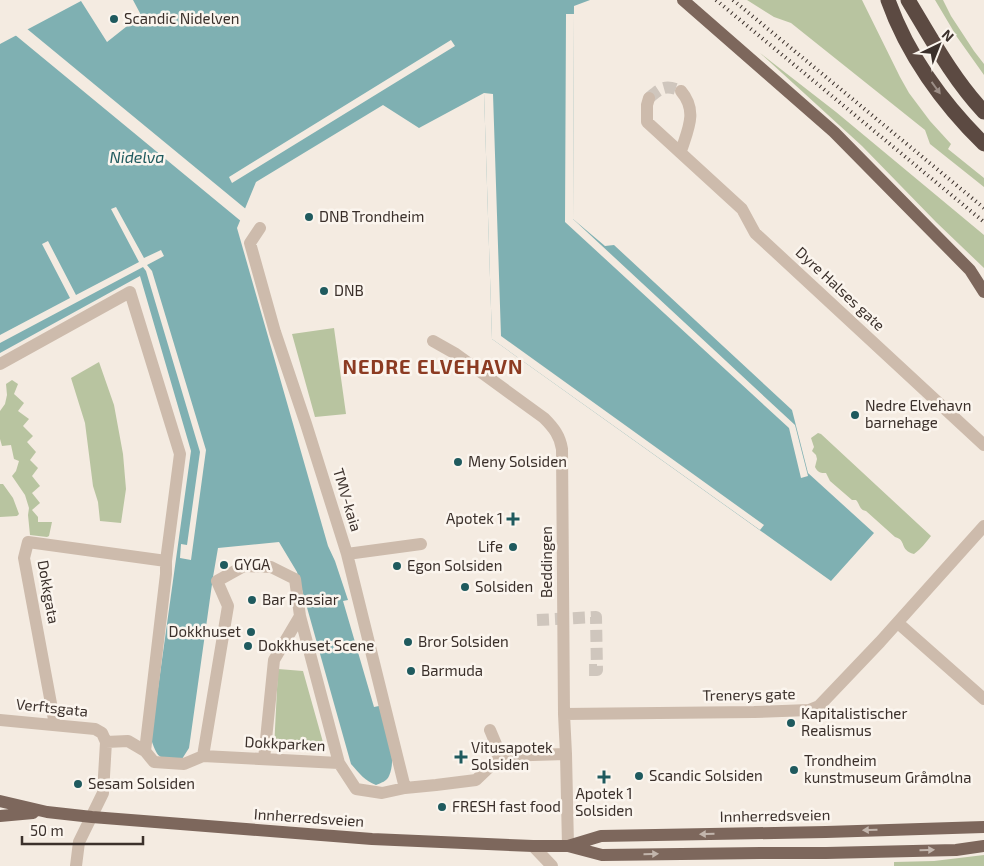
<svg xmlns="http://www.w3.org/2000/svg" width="984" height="866" viewBox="0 0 984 866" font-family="'Exo 2',sans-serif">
<rect width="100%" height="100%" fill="#f4ebe1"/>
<path fill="#b8c4a0" d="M747,0h115l38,77 9,16 21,28 21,23 -3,5 36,29v9l-54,-43 -5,-14 -134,-107 -17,-6z
M935,0h8l8,16 23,35 10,13v11l-27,-38z
M760,53l76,59 148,123v33l-48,-46 -74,-76z
M334,328l12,86 -31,3 -23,-83z
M99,362l15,43 9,49 3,35 -5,34 -21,-2 -2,-19 -5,-16 -8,-63 -14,-45z
M12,380l6,4 -4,10 10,9 -6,8 11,8 -6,7 10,10 -6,6 9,10 -6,8 8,8 -6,8 8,10 -8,7 8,10 -8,7 6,7v5h14l-3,14 -2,1 -17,-2 -2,-20 1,-7 -4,-13 -13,-19 4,-5 3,-10 -5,-2 -3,-14 -9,1 -2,-7v-28l5,-7 2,-9 -1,-11z
M818,433l3,1 110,102c-5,6 -10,13 -17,18 -15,-4 -7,-14 -19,-17l-29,-26c-7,-1 -6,-7 -10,-11h-4l-22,-19 -4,-8c-5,0 -8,0 -11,-6l2,-8 -1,-4 -4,-4 2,-4 -3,-9z
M0,484h3l10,14 6,16 -2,2 -17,1z
M278,669l25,2 23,82 -52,-4z
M984,855v11h-90v-4l40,-1z"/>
<path fill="#7fb0b2" d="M133,0h457l-16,6 -1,213 32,27 9,-1 178,165 16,63 66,60 -43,48 -339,-242 -8,-246 -65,35 -36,-23 -127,77 -19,46 91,318 7,15 13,39 -5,1 31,106 5,-1c6,21 19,50 10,70 -2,5 -8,7 -13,9 -11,-4 -17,-12 -25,-21l-54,-192 -18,-30 -61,6 -5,29 -24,171 -7,11c-23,-2 -23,3 -31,-20l40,-288 -51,-175 -140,77v-309l81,-43 26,41 34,-27z"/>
<path fill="#f4ebe1" d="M566,14h8l-1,205 222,206 13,51 -7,2 -12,-50 -224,-206z
M26,28l221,182 -5,12 -228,-188z
M451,40l4,6 -223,137 -3,-6z
M484,93l9,1 8,242 263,189 -4,5 -268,-191z
M116,207l28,51 17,-8 3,6 -17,9 5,6 54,179 -15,110 -11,-2 1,-14 6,1 13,-93 -54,-181 -3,-4 -143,76v-8l70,-37 -28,-54 6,-3 28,54 63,-33 -28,-53z"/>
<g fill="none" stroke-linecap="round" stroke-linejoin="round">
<path stroke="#cfc6bd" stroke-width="12" stroke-dasharray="12 6" stroke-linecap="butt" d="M649,98c12,-10 16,-14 32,-7
M537,620l59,-3 1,53h-8"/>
<path stroke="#cdbbac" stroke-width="12" d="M649,98l-2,7v17l95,87 13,24 229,212
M681,151c7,-22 17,-40 0,-60
M260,228l-10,15 25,89 31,92 41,130 58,234
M433,341l23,13 88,64c10,10 16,18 18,31l2,265 2,40 2,92
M0,364l130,-72 50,162 -14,107v13l-21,177
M347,554l74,-10
M898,623l86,76
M564,714l190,-2 55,-2 10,-4 61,-64 104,-116
M0,720l95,9 7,4 4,9 -3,51 -24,49 -3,24
M55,725l-31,-167 4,-16 138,19
M490,730l11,26
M106,742l22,-1 17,10 9,11 30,2 19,-8 136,7 17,26 26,4 23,-5 31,-3 40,-5 25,-24 65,-2
M203,756l25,-150 -11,-25 27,-15 27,1 24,12 5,37 39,147
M264,759l10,-99 26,-44
M533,846l19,20"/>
<path stroke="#7d675c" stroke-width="12" d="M683,0l151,132 136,138 14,22
M0,801l47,11 45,5 280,22 161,7h35l34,9 159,-2h65l130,-3 28,-4
M0,816l33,-3
M568,846l33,-10 225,-4 158,-5"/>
<path stroke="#5c4a42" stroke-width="15" d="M888,0c19,54 55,104 96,144
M908,0c23,38 45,79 76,112"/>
<path stroke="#3b302b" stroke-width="4" stroke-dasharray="1 4" stroke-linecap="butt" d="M716,0l268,222
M733,0l251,208"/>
</g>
<defs><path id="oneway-solid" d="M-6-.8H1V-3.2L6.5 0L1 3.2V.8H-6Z" transform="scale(1.25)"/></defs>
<use fill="#9c8e87" href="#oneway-solid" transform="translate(936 88) rotate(54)"/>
<g fill="#c2b5ac">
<use href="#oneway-solid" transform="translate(870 830) rotate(178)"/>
<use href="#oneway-solid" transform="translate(707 834) rotate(179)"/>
<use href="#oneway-solid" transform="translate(927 850) rotate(-1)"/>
<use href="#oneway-solid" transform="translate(651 854) rotate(-1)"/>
</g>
<g fill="#1f5a5e" stroke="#fbf5ee" stroke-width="2">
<circle cx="114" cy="19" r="5"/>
<circle cx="309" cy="217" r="5"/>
<circle cx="324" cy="291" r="5"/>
<circle cx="855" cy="415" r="5"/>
<circle cx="458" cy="462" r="5"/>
<path d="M510.5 511.5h5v5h5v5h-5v5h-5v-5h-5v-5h5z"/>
<circle cx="513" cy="547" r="5"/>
<circle cx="224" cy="565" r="5"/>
<circle cx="397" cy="566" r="5"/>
<circle cx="465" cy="587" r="5"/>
<circle cx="252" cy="600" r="5"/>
<circle cx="251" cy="632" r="5"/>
<circle cx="408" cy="642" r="5"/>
<circle cx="248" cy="646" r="5"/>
<circle cx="411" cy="671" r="5"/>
<circle cx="791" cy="723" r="5"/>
<path d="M458.5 749.5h5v5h5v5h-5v5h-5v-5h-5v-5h5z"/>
<circle cx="794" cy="770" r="5"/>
<circle cx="639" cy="776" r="5"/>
<path d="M601.5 769.5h5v5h5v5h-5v5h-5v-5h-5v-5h5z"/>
<circle cx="78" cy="784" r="5"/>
<circle cx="442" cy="807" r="5"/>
</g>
<g text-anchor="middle" stroke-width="5" stroke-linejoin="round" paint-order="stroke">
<g font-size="15" fill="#3b302b" stroke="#fbf5ee" text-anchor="start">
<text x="124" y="24">Scandic Nidelven</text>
<text x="319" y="222">DNB Trondheim</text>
<text x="334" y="296">DNB</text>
<text x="865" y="411">Nedre Elvehavn<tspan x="865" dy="17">barnehage</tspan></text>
<text x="468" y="467">Meny Solsiden</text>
<text x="503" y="524" text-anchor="end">Apotek 1</text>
<text x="503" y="552" text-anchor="end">Life</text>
<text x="234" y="570">GYGA</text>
<text x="407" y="571">Egon Solsiden</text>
<text x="475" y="592">Solsiden</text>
<text x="262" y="605">Bar Passiar</text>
<text x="241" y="637" text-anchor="end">Dokkhuset</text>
<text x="418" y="647">Bror Solsiden</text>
<text x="258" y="651">Dokkhuset Scene</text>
<text x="421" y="676">Barmuda</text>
<text x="801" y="719">Kapitalistischer<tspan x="801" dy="17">Realismus</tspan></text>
<text x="471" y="753">Vitusapotek<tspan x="471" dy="17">Solsiden</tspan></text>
<text x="804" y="766">Trondheim<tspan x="804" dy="17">kunstmuseum Gråmølna</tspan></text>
<text x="649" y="781">Scandic Solsiden</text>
<text x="88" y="789">Sesam Solsiden</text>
<text x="604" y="799" text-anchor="middle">Apotek 1<tspan x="604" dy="17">Solsiden</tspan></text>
<text x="452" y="812">FRESH fast food</text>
</g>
<g font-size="15" fill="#3b302b" stroke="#fbf5ee">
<text transform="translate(840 289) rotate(43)" y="5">Dyre Halses gate</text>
<text transform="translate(347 500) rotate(73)" y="5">TMV-kaia</text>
<text transform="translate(547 562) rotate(-90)" y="5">Beddingen</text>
<text transform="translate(48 592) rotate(80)" y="5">Dokkgata</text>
<text transform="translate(749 695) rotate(-1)" y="5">Trenerys gate</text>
<text transform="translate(52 708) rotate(6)" y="5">Verftsgata</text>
<text transform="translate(285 744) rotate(3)" y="5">Dokkparken</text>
<text transform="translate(775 816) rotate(-1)" y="5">Innherredsveien</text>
<text transform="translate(309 818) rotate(4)" y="5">Innherredsveien</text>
</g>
<g font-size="16" font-style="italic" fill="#1f5a5e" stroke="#fbf5ee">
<text x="137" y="163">Nidelva</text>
</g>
<g font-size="20" font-weight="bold" letter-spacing="1" fill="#8c3b22" stroke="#fbf5ee">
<text x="433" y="374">NEDRE ELVEHAVN</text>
</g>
</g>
<g transform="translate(939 45) rotate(43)" stroke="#fbf5ee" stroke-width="4" paint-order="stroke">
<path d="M0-4L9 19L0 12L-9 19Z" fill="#3b302b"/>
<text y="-8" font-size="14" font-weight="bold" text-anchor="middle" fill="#3b302b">N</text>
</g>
<path d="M22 836v8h121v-8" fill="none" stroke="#3b302b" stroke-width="2.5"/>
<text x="30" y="836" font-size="15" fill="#3b302b" stroke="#fbf5ee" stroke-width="4" paint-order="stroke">50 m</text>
</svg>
